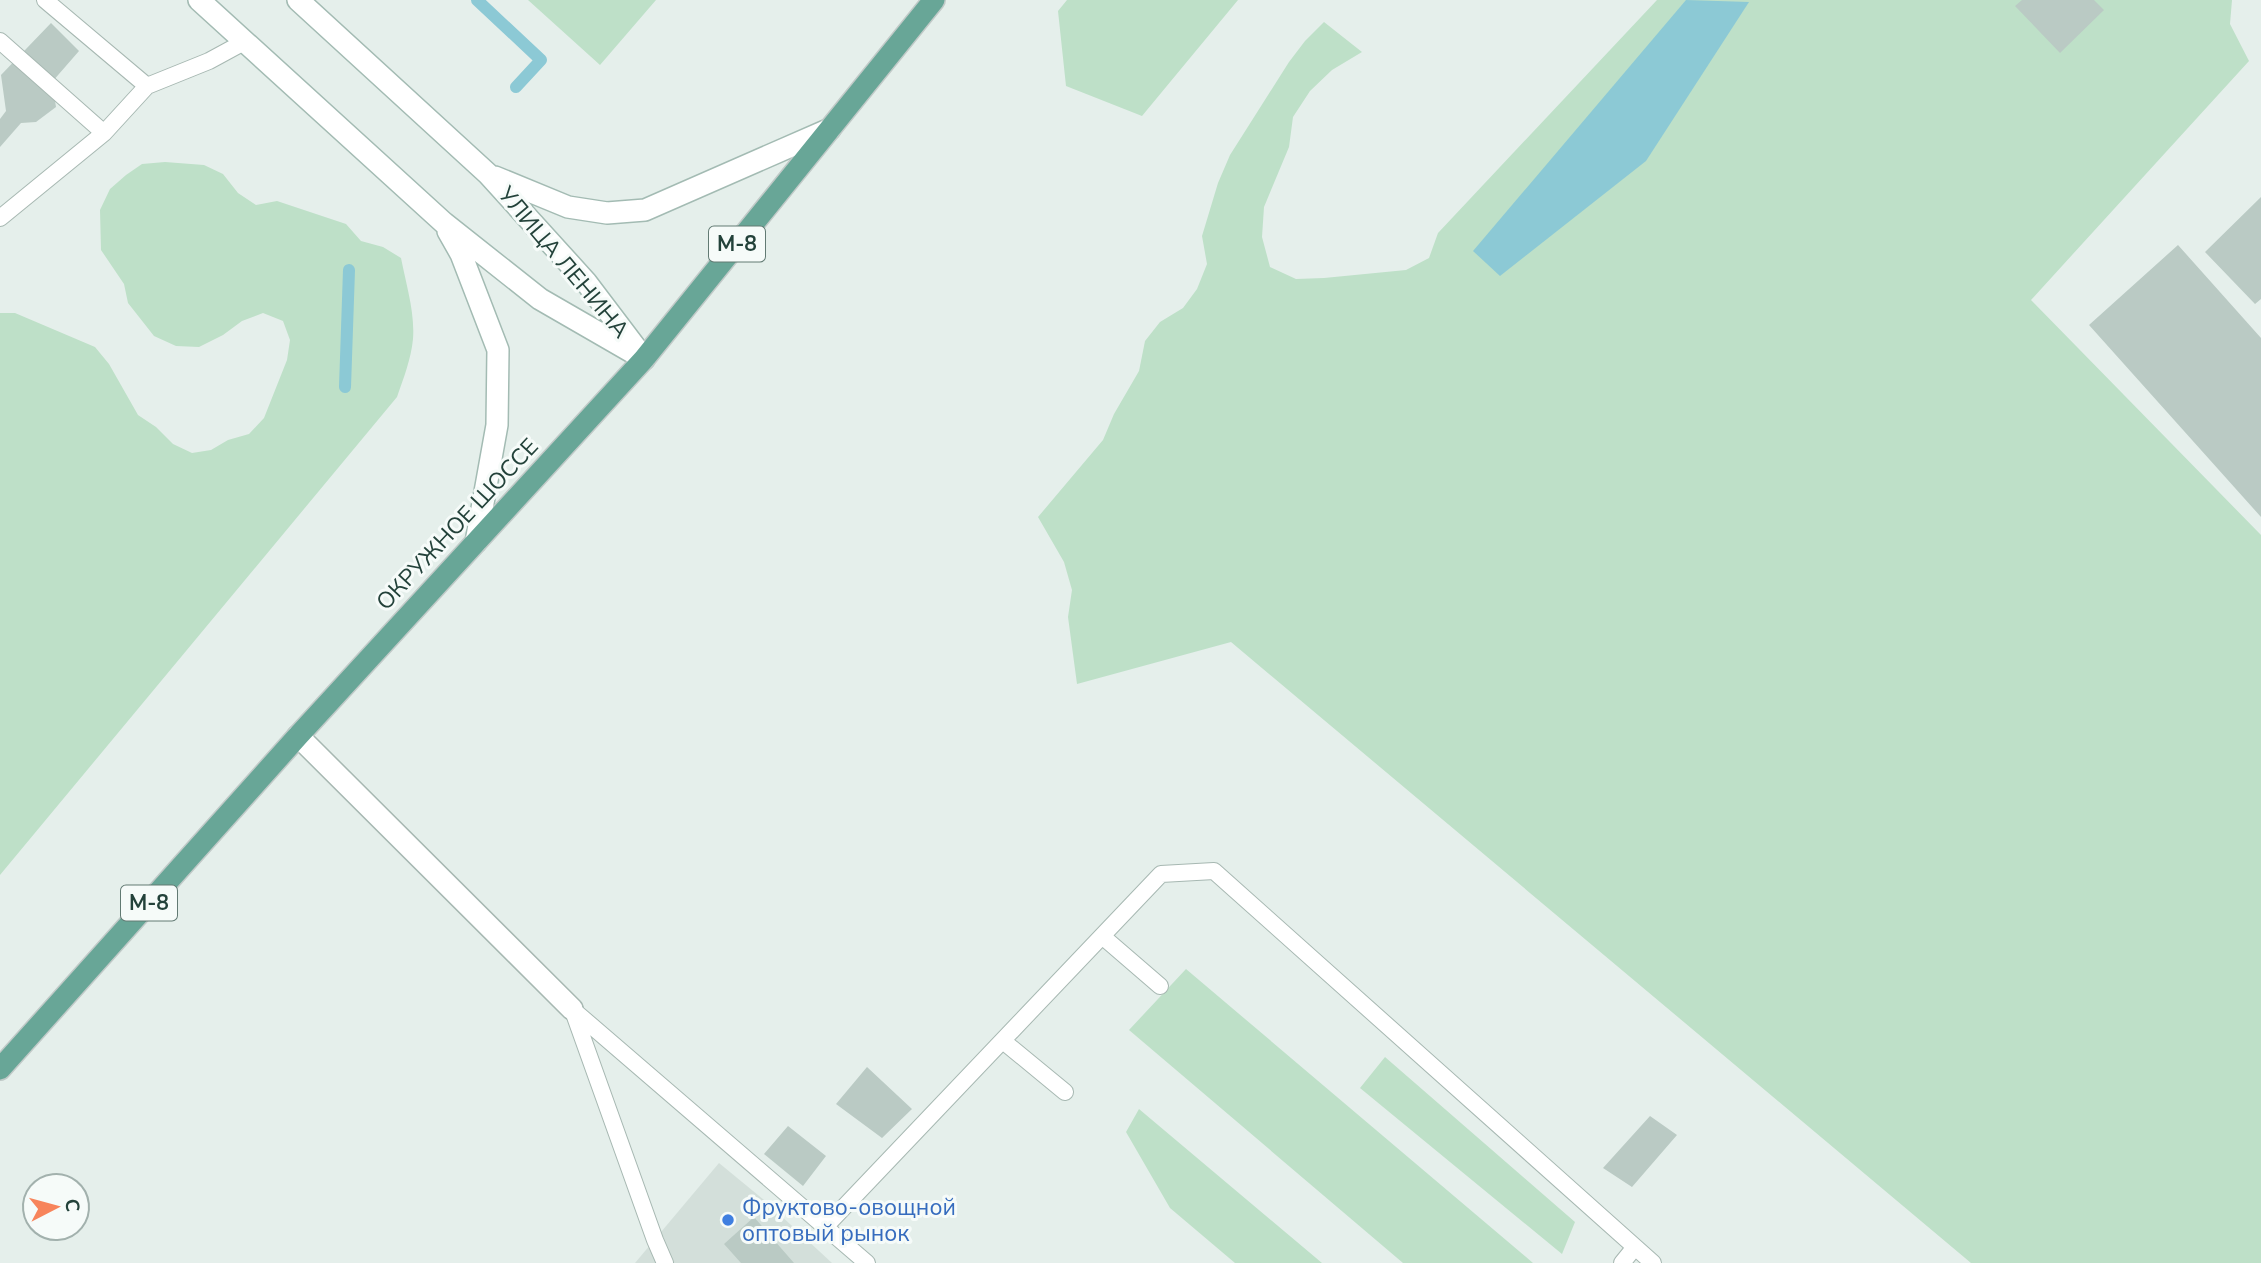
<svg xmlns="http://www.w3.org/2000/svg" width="2261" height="1263" viewBox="0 0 2261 1263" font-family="'Nunito Sans',sans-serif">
<rect width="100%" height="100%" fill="#e5efeb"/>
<path fill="#d3dfda" d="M719,1163l45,37 68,63h-197z"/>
<path fill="#bee0c8" d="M528,0h128l-56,65z
M1067,0h171l-96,116 -76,-30 -8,-75z
M1657,0h575l-2,24 19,37 -218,239 230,235v728h-290l-740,-621 -154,42 -9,-67 4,-27 -8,-28 -26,-45 65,-77 11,-26 25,-43 6,-30 15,-19 23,-14 14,-19 10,-25 -5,-28 16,-53 12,-28 59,-93 16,-21 19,-19 38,30 -30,18 -22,21 -17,26 -4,30 -25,60 -2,30 8,30 26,12 28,-1 82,-8 23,-12 9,-25z
M165,162l39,3 19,9 15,19 18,12 21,-4 69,23 15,17 22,6 18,11c5,26 14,54 12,81 -2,20 -9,38 -16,58l-397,478v-562h15l80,34 14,17 29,51 18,12 17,17 19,9 19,-3 17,-10 21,-6 15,-16 23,-58 3,-20 -7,-19 -20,-8 -21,8 -19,14 -24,12 -23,-1 -22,-10 -26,-33 -4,-19 -23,-34 -1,-40 10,-21 16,-14 16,-11z
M1186,969l347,294h-130l-274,-233z
M1385,1057l190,165 -13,32 -202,-166z
M1139,1109l183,154h-87l-65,-55 -44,-76z"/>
<path fill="#8cc9d5" d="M1686,0l63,2 -103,159 -146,115 -27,-25z"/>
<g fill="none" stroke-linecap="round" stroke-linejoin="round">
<path stroke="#8cc9d5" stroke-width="12" d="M477,0l64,60 -25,27
M345,387l4,-117"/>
</g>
<path fill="#bacac4" d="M2022,0h72l10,10 -44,43 -45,-47z
M51,23l28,28 -27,31 4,25 -20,15 -15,1 -21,24v-28l6,-8 -5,-36z
M2261,197v102l-6,5 -50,-52z
M2178,245l83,93v179l-172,-192z
M867,1067l45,42 -30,29 -46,-34z
M1650,1116l27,19 -45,52 -29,-19z
M788,1126l38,30 -23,30 -39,-32z
M754,1217l40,46h-53l-17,-19z"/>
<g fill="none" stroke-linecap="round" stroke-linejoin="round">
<defs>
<path id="service" d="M45,0l102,86
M0,41l104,92
M0,218l104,-85 43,-47 62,-25 35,-19
M1102,936l58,50
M572,1009l295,254
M573,1011l82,229 10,23
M1003,1041l62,51
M825,1227l336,-353 53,-3 439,392
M1622,1263l13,-16"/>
<path id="minor" d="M298,736l274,273"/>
<path id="secondary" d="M199,0l245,223 96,76 104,60
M298,0l190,174 98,108 53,70
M495,177l73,30 39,6 38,-3 185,-81
M448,231l13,23 37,96 -1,75 -21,117"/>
<path id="primary" d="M0,1069l298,-333 346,-377 290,-359"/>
</defs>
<use href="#service" stroke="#a7b8b2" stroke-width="18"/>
<use href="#minor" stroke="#a7b8b2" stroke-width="24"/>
<use href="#secondary" stroke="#a3bbb3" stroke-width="24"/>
<use href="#primary" stroke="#c1cac8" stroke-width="24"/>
<use href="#service" stroke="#fff" stroke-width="16"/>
<use href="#minor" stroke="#fff" stroke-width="21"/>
<use href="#secondary" stroke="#fff" stroke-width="21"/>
<use href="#primary" stroke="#68a697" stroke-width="21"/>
</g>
<circle fill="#3f7fe0" stroke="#f6fbf9" stroke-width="2.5" cx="728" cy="1220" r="7"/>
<g text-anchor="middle" stroke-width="6" stroke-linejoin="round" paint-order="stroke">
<g fill="#f6fbf9" stroke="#627a73" stroke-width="2">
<rect x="709" y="226.5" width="56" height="35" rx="5"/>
<rect x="121" y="885.5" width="56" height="35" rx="5"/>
</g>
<g font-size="21" font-weight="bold" fill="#23423a">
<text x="737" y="251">М-8</text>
<text x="149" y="910">М-8</text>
</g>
<g font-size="23" fill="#23423a" stroke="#f6fbf9">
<text transform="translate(564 262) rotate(50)" y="8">УЛИЦА ЛЕНИНА</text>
<text transform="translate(457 524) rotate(-47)" y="8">ОКРУЖНОЕ ШОССЕ</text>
</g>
<g font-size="23" fill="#366cbe" stroke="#f6fbf9" text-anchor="start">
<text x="742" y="1215">Фруктово-овощной<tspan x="742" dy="26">оптовый рынок</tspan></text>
</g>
</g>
<g transform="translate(56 1207) rotate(84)"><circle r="33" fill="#f6fbf9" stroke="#a2b1ad" stroke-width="2"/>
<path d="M0-5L12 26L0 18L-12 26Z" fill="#f7845b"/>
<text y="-10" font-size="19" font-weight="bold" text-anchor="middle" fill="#23423a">С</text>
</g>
</svg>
